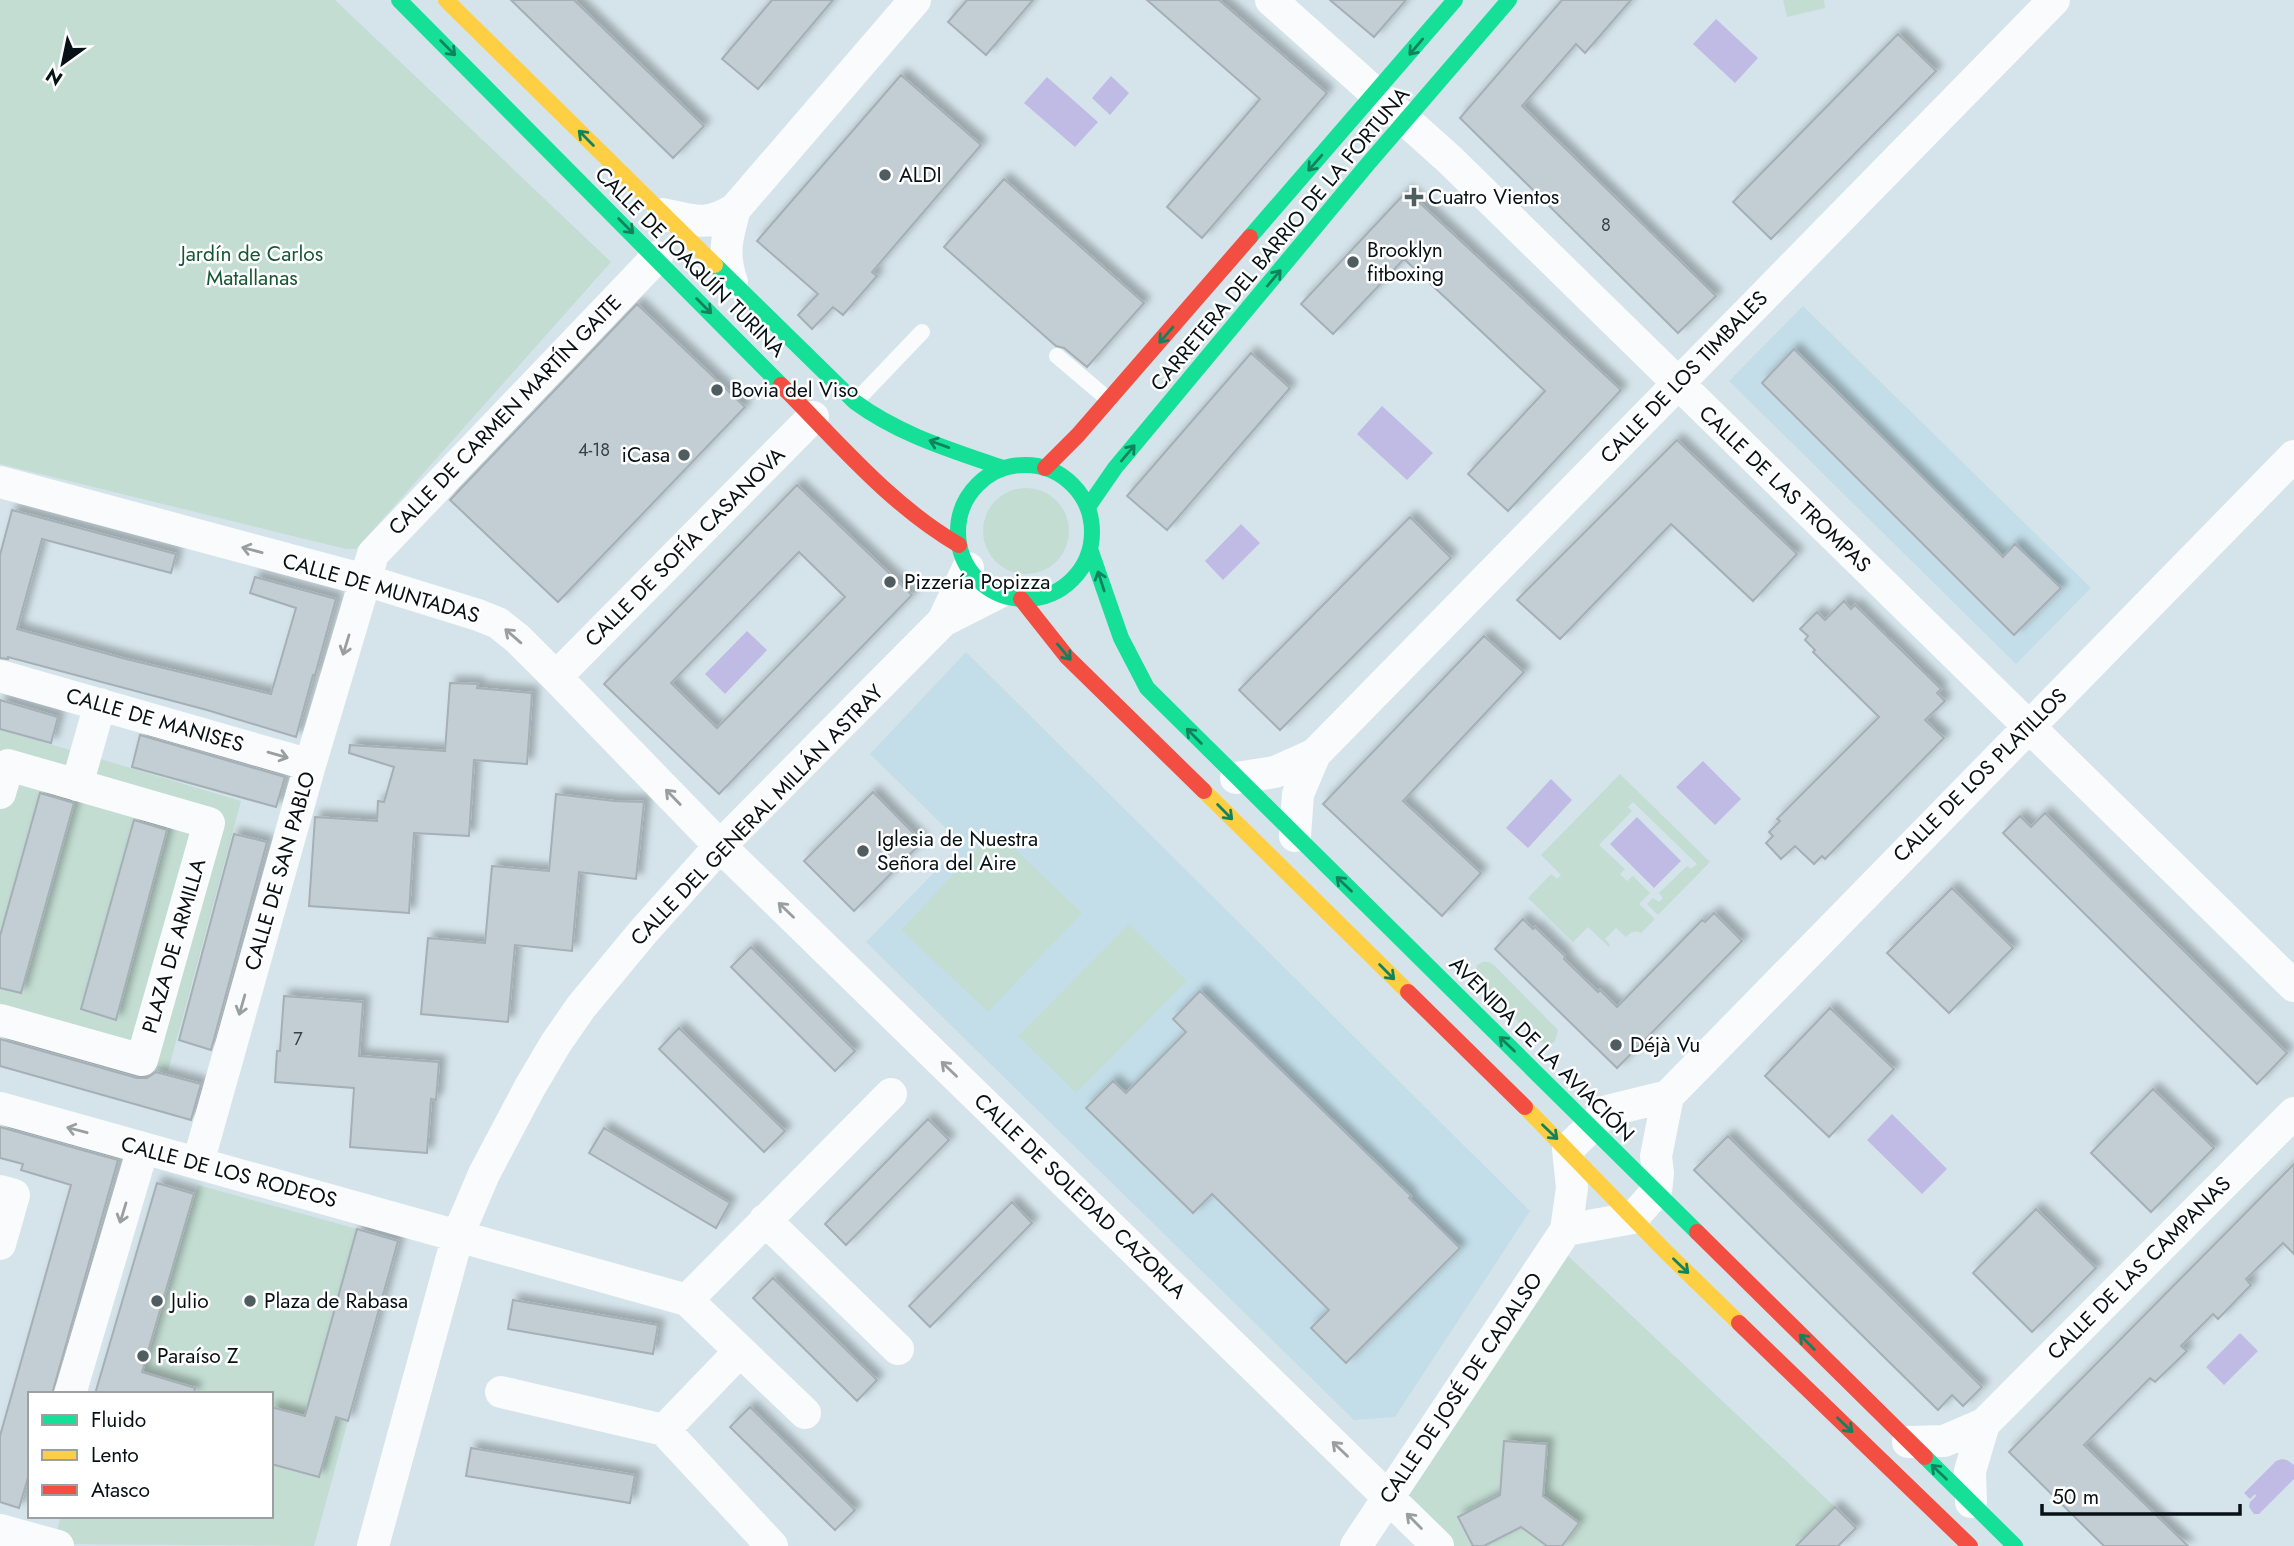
<svg xmlns="http://www.w3.org/2000/svg" width="2294" height="1546" viewBox="0 0 2294 1546" font-family="Jost,sans-serif">
<defs>
<filter id="shadow"><feDropShadow dx="6" dy="-6" stdDeviation="3.5" flood-color="#0004"/></filter>
</defs>
<rect width="100%" height="100%" fill="#d4e4ea"/>
<path fill="#c3dee9" d="M1803,306l288,282 -75,76 -287,-283z
M966,652l564,559 -135,206 -41,3 -488,-478 96,-98 -92,-90z"/>
<path fill="#c3ddd3" d="M0,0h335l276,262 -255,287h-10l-346,-85z
M1783,0h41l1,8 -38,9z
M983 531a43 43 0 1 1 86 0a43 43 0 1 1-86 0Z
M0,729l241,72 -73,270 -168,-43z
M1620,774l90,88 -52,53 -11,-11 6,-6 6,4 4,-4 -4,-5 28,-27 4,3 6,-5 -64,-62 -5,5 4,4 -33,34 26,24 -5,5 7,7 6,-5 17,17 -11,11 16,15 -14,14c-7,-3 -10,-1 -15,4l-10,-9 -11,11 5,6 -1,2 -21,-20 -15,15 -45,-44 23,-24 6,5 4,-4 -20,-20z
M995,830l87,83 -94,99 -87,-82z
M1129,924l58,57 -111,112 -58,-57z
M1483,962h6l5,3 64,65 -3,11 -6,5 -12,-6 -62,-60 2,-15z
M198,1185l159,44 -52,187 -34,-9v-13h-75l1,-5 -55,-17z
M1564,1252l271,255 -39,39h-353l-54,-49z
M336,1417l12,4 -34,125 -261,-2 8,-28h210v-52l48,13z"/>
<path fill="#bfbbe5" d="M1716,19l42,39 -23,25 -42,-39z
M1111,76l18,17 -19,22 -18,-17z
M1047,77l51,45 -23,25 -51,-44z
M1382,406l51,47 -26,27 -50,-46z
M1241,524l19,19 -37,37 -18,-19z
M747,631l20,19 -42,44 -20,-20z
M1703,761l38,38 -26,26 -39,-38z
M1551,779l21,21 -44,48 -22,-20z
M1637,817l44,44 -27,27 -44,-44z
M1892,1114l55,55 -25,25 -55,-54z
M2240,1333l18,18 -34,34 -18,-18z
M2282,1459l5,1 7,5v14l-35,35h-5l-5,-7 1,-5 6,-6 -1,-2 -5,5 -6,-6 32,-32z"/>
<path fill="#c3cdd4" stroke="#a5afb5" stroke-width="2" fill-rule="evenodd" filter="url(#shadow)" d="M511,0h63l130,126 -31,32z
M772,0h61l-75,89 -36,-30z
M967,0h66l-47,55 -38,-33z
M1147,0h72l108,93 -125,145 -35,-31 93,-108z
M1330,0h76l-32,37z
M1562,0h69l-46,53 -9,-9 -54,62 194,190 -38,37 -218,-215z
M1898,34l38,37 -165,168 -38,-37z
M901,75l80,70 -109,127 5,4 -34,39 -10,-8 -21,22 -14,-14 20,-21 -61,-53z
M1004,179l140,124 -57,64 -23,-19 -8,-2 -112,-99z
M1407,191l214,199 -113,121 -40,-37 77,-83 -141,-132 -71,75 -32,-30z
M637,304l108,103 -187,195 -108,-102z
M1794,349l209,208 12,-13 46,44 -47,47 -252,-252z
M1251,353l39,35 -123,142 -40,-34z
M1677,440l120,114 -44,47 -82,-77 -111,115 -43,-39z
M797,485l115,110 -193,199 -115,-110zM799,552l46,45 -128,131 -46,-45z
M12,510l164,44 -5,19 -129,-34 -25,90 109,30 145,35 25,-86 -46,-15 5,-16 81,22 -21,76h-2l-17,62 -89,-27 -199,-53v2l-8,-1v-103z
M1410,517l41,41 -171,172 -41,-40z
M1844,601l7,8 4,-4 86,84 -4,4 8,8 -20,19 19,18 -119,121 -3,-3 -8,8 -19,-18 -14,13 -15,-16 7,-7 -4,-4 11,-11 -3,-2 102,-102 -66,-65 2,-2 -10,-10 3,-4 -8,-7 17,-17 8,8z
M1484,636l40,36 -121,129 78,72 -39,43 -119,-112z
M450,683l28,1 -1,4 55,5 -5,71 -53,-4 -5,76 -55,-3 -5,80 -100,-7 6,-89 62,4 1,-20 6,1 10,-35 -45,-14 1,-8 95,6z
M0,700l58,17 -7,26 -51,-14z
M140,735l145,42 -9,30 -144,-40z
M873,792l49,50 -68,69 -50,-50z
M40,793l34,10 -53,190 -21,-5v-52z
M556,794l58,7 30,1 -8,77 -57,-7 -7,79 -57,-6 -7,77 -87,-8 7,-76 57,5 7,-77 57,5z
M2045,813l242,240 -30,31 -254,-251 17,-17 11,11z
M134,820l33,10 -51,190 -35,-11z
M234,834l33,8 -56,208 -32,-10z
M1952,888l61,60 -64,65 -62,-60z
M1714,913l28,28 -125,127 -122,-119 28,-30 10,10 2,-2 30,29 -1,3 34,33 2,-2 17,17 85,-87 3,2z
M751,947l104,104 -20,20 -104,-104z
M1200,991l211,205 -2,2 51,50 -114,115 -35,-35 18,-18 -117,-116 -19,19 -107,-105 27,-27 13,12 60,-61 -13,-13z
M284,996l79,6 -4,54 80,6 -3,38 -5,-1 -4,54 -77,-6 4,-59 -79,-6 2,-31h3z
M1830,1008l64,61 -65,68 -64,-61z
M679,1028l106,103 -21,21 -105,-103z
M0,1039l137,39h10l9,-6 45,12 -10,36 -191,-54z
M2153,1089l61,59 -63,64 -60,-59z
M928,1119l21,21 -103,105 -21,-21z
M0,1127l118,33 -66,234h-22v77l-11,37 -19,-6v-66l71,-251 -50,-15 2,-6 -23,-6z
M604,1128l126,75 -14,25 -127,-75z
M1728,1136l254,251 -19,19 -11,-11 -14,15 -244,-240z
M2294,1164v90l-11,-11 -37,36 5,6 -33,34 -5,-5 -32,32 6,5 -32,31 -5,-4 -66,67 104,101h-84l-95,-94z
M157,1183l37,11 -52,178 53,16 -1,6h-99z
M1012,1202l20,21 -102,104 -21,-21z
M2036,1209l60,59 -64,64 -59,-59z
M357,1229l41,12 -50,180 -12,-4 -17,60 -48,-13v-57l34,9z
M773,1278l104,102 -20,21 -104,-103z
M513,1300l145,25 -5,29 -145,-25z
M750,1407l105,103 -20,20 -105,-103z
M1504,1441l43,3 -4,52 36,27 -17,23h-15l-26,-19 -37,19h-11l-15,-29 42,-22z
M471,1448l164,27 -5,28 -164,-27z
M1835,1507l21,21 -18,18h-42z"/>
<g fill="none" stroke-linecap="round" stroke-linejoin="round">
<path stroke="#f9fbfc" stroke-width="16" d="M1057,356l52,44
M855,402l67,-70"/>
<path stroke="#f9fbfc" stroke-width="32" d="M1271,0l178,159 845,827
M663,214c31,7 44,13 72,-5l180,-209
M732,282c-10,-28 -5,-45 3,-73
M0,482l365,98 113,35 20,8 20,16 38,38 164,169 718,700
M943,621l25,-53
M0,676l310,89
M556,677l257,-260
M1315,754l739,-754
M1236,778l39,-6 40,-18 -17,40 -3,42
M77,785l23,-81
M0,793l8,-28 201,58 -67,237 -142,-40
M1668,1096l626,-640
M0,1108l687,192 118,113
M198,1163l112,-398 63,-211 284,-297
M0,1191l14,4 -14,49
M765,1220l133,129
M1566,1230l67,-12 23,-26 2,-19 -2,-17 12,-60
M687,1300l204,-206
M740,1351l-76,79 108,116
M501,1392l163,38
M70,1394l73,-246
M1908,1442l36,-1 40,-17 310,-311
M1971,1502l-1,-31 14,-47
M0,1530l58,16
M373,1546l85,-311 26,-61 46,-87 26,-44 25,-36 62,-75 77,-86 223,-225 55,-28
M1356,1546l210,-316 6,-42 -4,-39 39,-38 61,-15"/>
<path stroke="#16e098" stroke-width="16" d="M399,0l382,385
M1250,237l205,-237
M715,265l140,137c45,33 96,48 148,66
M958 532a67 67 0 1 1 134 0a67 67 0 1 1-134 0Z
M1088,507l27,-39 252,-303 142,-165
M1090,549l31,89 26,50 550,544
M1925,1457l90,89"/>
<path stroke="#ffcf43" stroke-width="16" d="M446,0l269,265
M1204,791l204,201
M1525,1107l139,143 75,73"/>
<path stroke="#f24e42" stroke-width="16" d="M781,385c56,56 109,120 178,160
M1045,468l33,-33 172,-198
M1021,599l46,58 137,134
M1408,992l117,115
M1697,1232l228,225
M1739,1323l231,223"/>
</g>
<defs><path id="oneway-shaft" d="M-6 0H5M1.5-3L5.5 0L1.5 3" fill="none" stroke-width="1.6" stroke-linecap="round" stroke-linejoin="round" transform="scale(1.75)"/></defs>
<g stroke="#10835e">
<use href="#oneway-shaft" transform="translate(1416 47) rotate(130)"/>
<use href="#oneway-shaft" transform="translate(448 48) rotate(45)"/>
<use href="#oneway-shaft" transform="translate(586 138) rotate(-135)"/>
<use href="#oneway-shaft" transform="translate(1315 163) rotate(131)"/>
<use href="#oneway-shaft" transform="translate(626 226) rotate(45)"/>
<use href="#oneway-shaft" transform="translate(1274 278) rotate(-50)"/>
<use href="#oneway-shaft" transform="translate(704 306) rotate(45)"/>
<use href="#oneway-shaft" transform="translate(1166 335) rotate(131)"/>
<use href="#oneway-shaft" transform="translate(939 444) rotate(-160)"/>
<use href="#oneway-shaft" transform="translate(1128 453) rotate(-50)"/>
<use href="#oneway-shaft" transform="translate(1101 581) rotate(-108)"/>
<use href="#oneway-shaft" transform="translate(1064 652) rotate(50)"/>
<use href="#oneway-shaft" transform="translate(1194 736) rotate(-135)"/>
<use href="#oneway-shaft" transform="translate(1225 812) rotate(45)"/>
<use href="#oneway-shaft" transform="translate(1344 884) rotate(-136)"/>
<use href="#oneway-shaft" transform="translate(1387 972) rotate(45)"/>
<use href="#oneway-shaft" transform="translate(1507 1044) rotate(-136)"/>
<use href="#oneway-shaft" transform="translate(1550 1132) rotate(44)"/>
<use href="#oneway-shaft" transform="translate(1681 1266) rotate(44)"/>
<use href="#oneway-shaft" transform="translate(1807 1342) rotate(-135)"/>
<use href="#oneway-shaft" transform="translate(1845 1425) rotate(44)"/>
<use href="#oneway-shaft" transform="translate(1939 1472) rotate(-136)"/>
</g>
<g stroke="#999ea0">
<use href="#oneway-shaft" transform="translate(252 550) rotate(-165)"/>
<use href="#oneway-shaft" transform="translate(513 636) rotate(-139)"/>
<use href="#oneway-shaft" transform="translate(346 645) rotate(107)"/>
<use href="#oneway-shaft" transform="translate(278 755) rotate(16)"/>
<use href="#oneway-shaft" transform="translate(673 797) rotate(-134)"/>
<use href="#oneway-shaft" transform="translate(786 910) rotate(-136)"/>
<use href="#oneway-shaft" transform="translate(242 1005) rotate(106)"/>
<use href="#oneway-shaft" transform="translate(949 1069) rotate(-136)"/>
<use href="#oneway-shaft" transform="translate(77 1130) rotate(-165)"/>
<use href="#oneway-shaft" transform="translate(123 1213) rotate(107)"/>
<use href="#oneway-shaft" transform="translate(1340 1449) rotate(-136)"/>
<use href="#oneway-shaft" transform="translate(1414 1521) rotate(-135)"/>
</g>
<g fill="#4f5c60" stroke="#fff" stroke-width="2.5">
<circle cx="885" cy="175" r="7"/>
<path d="M1410.5 186.5h7v7h7v7h-7v7h-7v-7h-7v-7h7z"/>
<circle cx="1353" cy="262" r="7"/>
<circle cx="717" cy="390" r="7"/>
<circle cx="684" cy="455" r="7"/>
<circle cx="890" cy="582" r="7"/>
<circle cx="863" cy="851" r="7"/>
<circle cx="1616" cy="1045" r="7"/>
<circle cx="157" cy="1301" r="7"/>
<circle cx="250" cy="1301" r="7"/>
<circle cx="143" cy="1356" r="7"/>
</g>
<g text-anchor="middle" stroke-width="5" stroke-linejoin="round" paint-order="stroke">
<g font-size="18" fill="#384246">
<text x="1606" y="231">8</text>
<text x="594" y="456">4-18</text>
<text x="298" y="1045">7</text>
</g>
<g font-size="21" fill="#081216" stroke="#fff" text-anchor="start">
<text x="899" y="182">ALDI</text>
<text x="1428" y="204">Cuatro Vientos</text>
<text x="1367" y="257">Brooklyn<tspan x="1367" dy="24">fitboxing</tspan></text>
<text x="731" y="397">Bovia del Viso</text>
<text x="670" y="462" text-anchor="end">iCasa</text>
<text x="904" y="589">Pizzería Popizza</text>
<text x="877" y="846">Iglesia de Nuestra<tspan x="877" dy="24">Señora del Aire</tspan></text>
<text x="1630" y="1052">Déjà Vu</text>
<text x="171" y="1308">Julio</text>
<text x="264" y="1308">Plaza de Rabasa</text>
<text x="157" y="1363">Paraíso Z</text>
</g>
<g font-size="21" fill="#081216" stroke="#fff">
<text transform="translate(1280 239) rotate(-50)" y="7">CARRETERA DEL BARRIO DE LA FORTUNA</text>
<text transform="translate(690 262) rotate(45)" y="7">CALLE DE JOAQUÍN TURINA</text>
<text transform="translate(1684 377) rotate(-46)" y="7">CALLE DE LOS TIMBALES</text>
<text transform="translate(505 415) rotate(-46)" y="7">CALLE DE CARMEN MARTÍN GAITE</text>
<text transform="translate(1785 489) rotate(44)" y="7">CALLE DE LAS TROMPAS</text>
<text transform="translate(685 547) rotate(-45)" y="7">CALLE DE SOFÍA CASANOVA</text>
<text transform="translate(381 588) rotate(16)" y="7">CALLE DE MUNTADAS</text>
<text transform="translate(155 720) rotate(16)" y="7">CALLE DE MANISES</text>
<text transform="translate(1980 775) rotate(-45)" y="7">CALLE DE LOS PLATILLOS</text>
<text transform="translate(757 815) rotate(-46)" y="7">CALLE DEL GENERAL MILLÁN ASTRAY</text>
<text transform="translate(280 871) rotate(-74)" y="7">CALLE DE SAN PABLO</text>
<text transform="translate(174 946) rotate(-74)" y="7">PLAZA DE ARMILLA</text>
<text transform="translate(1542 1049) rotate(45)" y="7">AVENIDA DE LA AVIACIÓN</text>
<text transform="translate(229 1172) rotate(15)" y="7">CALLE DE LOS RODEOS</text>
<text transform="translate(1080 1196) rotate(44)" y="7">CALLE DE SOLEDAD CAZORLA</text>
<text transform="translate(2139 1268) rotate(-45)" y="7">CALLE DE LAS CAMPANAS</text>
<text transform="translate(1461 1388) rotate(-56)" y="7">CALLE DE JOSÉ DE CADALSO</text>
</g>
<g font-size="21" fill="#155733" stroke="#fff">
<text x="252" y="261">Jardín de Carlos<tspan x="252" dy="24">Matallanas</tspan></text>
</g>
</g>
<rect x="28" y="1392" width="245" height="126" fill="#ffffff" stroke="#9ca0a2" stroke-width="2"/>
<rect x="42" y="1415" width="35" height="10" fill="#16e098" stroke="#9ca0a2" stroke-width="2"/>
<text x="91" y="1427" font-size="21" fill="#081216">Fluido</text>
<rect x="42" y="1450" width="35" height="10" fill="#ffcf43" stroke="#9ca0a2" stroke-width="2"/>
<text x="91" y="1462" font-size="21" fill="#081216">Lento</text>
<rect x="42" y="1485" width="35" height="10" fill="#f24e42" stroke="#9ca0a2" stroke-width="2"/>
<text x="91" y="1497" font-size="21" fill="#081216">Atasco</text>
<g transform="translate(63 63) rotate(213)" stroke="#ffffff" stroke-width="5" paint-order="stroke">
<path d="M0-5L12 26L0 18L-12 26Z" fill="#081216"/>
<text y="-10" font-size="19" font-weight="bold" text-anchor="middle" fill="#081216">N</text>
</g>
<path d="M2042 1504v10h198v-10" fill="none" stroke="#081216" stroke-width="3.5"/>
<text x="2052" y="1504" font-size="21" fill="#081216" stroke="#ffffff" stroke-width="5" paint-order="stroke">50 m</text>
</svg>
